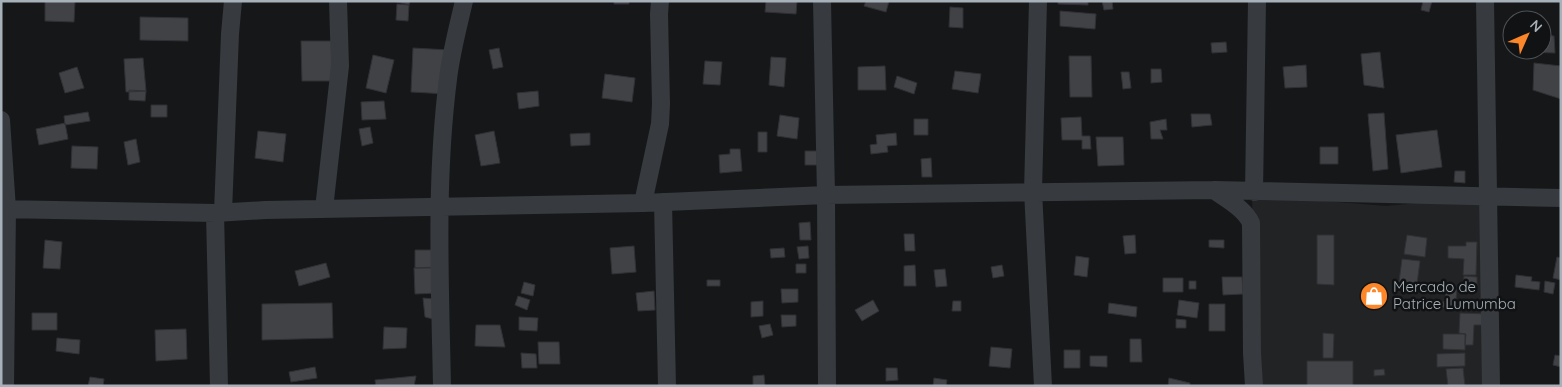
<svg xmlns="http://www.w3.org/2000/svg" width="1562" height="387" viewBox="0 0 1562 387" font-family="Quicksand,sans-serif">
<rect width="100%" height="100%" fill="#161718"/>
<path fill="#222325" d="M1252,195l134,11 106,-10 3,190h-239z"/>
<path fill="#404245" stroke="#303135" d="M45,1h30l-1,21 -29,-1z
M393,1h17l-1,4z
M614,1h15v3h-15z
M766,1h31l-1,13 -31,-2z
M866,1h23l-3,11 -22,-6z
M1058,1h30v4l-30,-1z
M1102,1h10l1,8 -9,1z
M1423,1h9l-3,11 -8,-2z
M397,4l12,1 -1,16 -12,-1z
M950,7l13,1v20l-14,-1z
M1060,11l36,3 -1,15 -35,-3z
M140,17l48,1v23l-48,-1z
M1542,35l12,1 1,17 -25,-1v-2h12z
M301,41h31v40h-30z
M1226,42l1,10 -15,1 -1,-10z
M413,48l36,2 -2,44 -36,-2z
M499,48l4,19 -10,2 -4,-19z
M1380,52l4,36 -20,-3 -3,-31z
M373,55l21,5 -8,33 -20,-5z
M1069,56h22l1,41h-22z
M771,57l15,1 -2,29 -15,-2z
M143,58l3,33 -20,1 -2,-33z
M705,61l17,1 -2,23 -17,-1z
M1534,63l27,3v33l-28,-9z
M1306,65l1,22 -22,1 -2,-21z
M885,66l1,24h-28v-23z
M77,67l7,21 -19,5 -6,-20z
M1151,69h10l1,13 -11,1z
M955,71l26,3 -3,19 -26,-4z
M1121,72h8l2,16 -8,1z
M605,74l30,4 -3,24 -30,-4z
M897,76l20,7 -3,11 -20,-7z
M129,90l17,1 -1,10 -16,-1z
M538,91l1,15 -20,3 -2,-16z
M384,101l2,18 -24,1 -1,-18z
M151,105h16v12h-16z
M88,112l2,9 -25,4 -1,-9z
M1384,113l4,56 -15,2 -5,-57z
M1191,114h19l2,11 -20,2z
M780,115l19,3 -2,21 -20,-3z
M1081,117l1,19h8l1,13h-9v-9h-20l-1,-22z
M914,119h14v16h-14z
M1166,119l1,11h-7l3,9h-12l-1,-17z
M65,123l3,16 -29,6 -3,-16z
M370,127l3,16 -11,3 -3,-17z
M1437,130l5,37 -41,6 -5,-38z
M258,131l28,3 -3,28 -28,-4z
M494,131l6,32 -19,3 -6,-31z
M758,132h9v20h-9z
M590,133v12l-19,1 -1,-12z
M896,133l1,12 -10,1 1,6 -17,2 -1,-9 7,-1 -1,-9z
M1096,137h27l1,28 -26,1z
M136,139l4,23 -12,3 -4,-23z
M72,146l26,1 -1,22 -26,-1z
M1320,147h18v17h-18z
M730,149h10l2,22 -22,2 -1,-18 11,-1z
M805,151h12v14h-12z
M931,158l1,19h-10l-1,-18z
M1455,171h10v12l-11,-1z
M810,222l1,18h-11l-1,-17z
M904,234h10l1,17h-10z
M1135,235l1,18 -11,1 -2,-18z
M1317,235h17v50l-17,-1z
M1407,235l20,3 -2,19 -21,-3z
M45,240l17,2 -2,27 -17,-1z
M1209,240h15v8l-15,-1z
M1466,242h11l-1,33h-13l1,-16 -16,-1v-12h18z
M634,246l2,26 -24,2 -2,-26z
M808,246l1,12 -10,1 -2,-12z
M784,248l1,9 -14,1 -1,-9z
M415,250h20v18h-20z
M1076,256l13,2 -2,19 -13,-2z
M1557,257l4,1v22l-8,-2z
M1402,259l18,2 -3,23 -18,-2z
M326,263l4,14 -31,9 -4,-15z
M796,264h10v9h-10z
M915,265l1,21h-12v-20z
M1002,265l2,11 -11,2 -2,-11z
M437,267l1,26 -23,1 -1,-26z
M945,269l2,17 -11,1 -2,-17z
M1516,275l16,2 -1,4 9,1 -1,8 -24,-3z
M1464,276l13,1v11l-14,-1z
M1222,277h20l1,17 -20,1z
M1163,278h20v14h-20z
M707,280h13v6h-13z
M1189,281h7v8h-7z
M1545,281l10,2 -2,11 -9,-2z
M524,282l11,3 -2,11 -12,-3z
M781,289h17v13l-16,1z
M1446,289l11,1 -2,19 -17,-2 1,-6 6,1z
M654,291l1,19 -17,1 -2,-18z
M518,296l12,4 -3,10 -12,-5z
M423,298l11,1 3,21 -12,-3z
M873,300l6,11 -17,10 -7,-11z
M1179,300l20,3 -2,15 -20,-3z
M763,301v15l-12,1v-15z
M953,301h8v10h-9z
M332,303l1,35 -71,2v-36z
M1109,303l28,4 -1,10 -28,-4z
M1209,304h16v27h-16z
M32,313h25v17h-25z
M1460,313l27,1 -1,11h-12l-1,20h-8l1,-11 -7,-1z
M781,315h15v11l-14,1z
M519,317l19,1 -1,13 -18,-1z
M1176,319l10,1v8h-10z
M770,324l3,11 -11,3 -3,-12z
M476,325h24l5,22 -30,-1z
M384,327l23,1 -1,20 -23,1z
M186,329l1,30 -31,2 -1,-31z
M1323,333l11,1 -1,24h-10z
M1443,334h22v16l-22,-1z
M57,338l23,2 -1,14 -23,-3z
M1130,339h11l1,23h-12z
M538,342h21l1,22h-21z
M991,347l21,2 -2,19 -21,-2z
M1064,350h16v18h-16z
M521,353l15,1 1,14h-15z
M1465,353v13l-28,1v-13z
M1555,355l6,1v11l-8,-2z
M1090,356h17v11l-17,-1z
M1307,361h46v25h-46z
M315,367l2,11 -26,4 -2,-10z
M886,368h11l1,12 -12,1z
M1463,368l2,18h-17l-2,-17z
M1384,369l1,6 -11,1v-6z
M764,375l1,11h-12v-10z
M416,376l-2,10h-38l-1,-6z
M90,377l14,2 -1,7h-15z
M934,378l13,2 -1,6h-13z
M1169,378l21,5v3h-22z"/>
<g fill="none" stroke-linecap="round" stroke-linejoin="round">
<path stroke="#373a3e" stroke-width="18" d="M822,1l4,194 1,191
M1038,1l-5,190 10,195
M1485,1l6,385
M1,120l6,89 -2,177
M1214,190c12,9 30,18 37,33l1,130 2,33
M1254,192l3,-191
M663,202l4,184
M643,203l17,-79 1,-20 -2,-90 1,-13
M1,209l214,4 50,-3 378,-7 183,-8 388,-5 347,8
M324,209l16,-143 -2,-65
M223,212l7,-178 3,-33
M215,213l4,173
M442,386c-2,-102 -7,-205 6,-307 3,-26 10,-52 16,-78"/>
</g>
<defs>
<symbol id="shop-disc" viewBox="-11 -11 22 22"><circle r="9.5" fill="#fc862a" stroke="#111213"/><path d="M-5-2.5h2.3a2.7 3.5 0 0 1 5.4 0H5L5.5 6h-11ZM-1.5-2.5h3a1.5 2.3 0 0 0-3 0Z" fill="#fff"/></symbol>
</defs>
<g fill-rule="evenodd">
<use href="#shop-disc" x="1358" y="280" width="32" height="32"/>
</g>
<g text-anchor="middle" stroke-width="5" stroke-linejoin="round" paint-order="stroke">
<g font-size="15" fill="#a7b1b9" stroke="#111213" text-anchor="start">
<text x="1393" y="292">Mercado de<tspan x="1393" dy="17">Patrice Lumumba</tspan></text>
</g>
</g>
<rect width="1562" height="387" fill="none" stroke="#a7b1b9" stroke-width="5"/>
<g transform="translate(1527 35) rotate(45)"><circle r="24" fill="#111213" stroke="#4d5255"/>
<path d="M0-4L9 19L0 12L-9 19Z" fill="#fc862a"/>
<text y="-8" font-size="14" font-weight="bold" text-anchor="middle" fill="#a7b1b9">N</text>
</g>
</svg>
